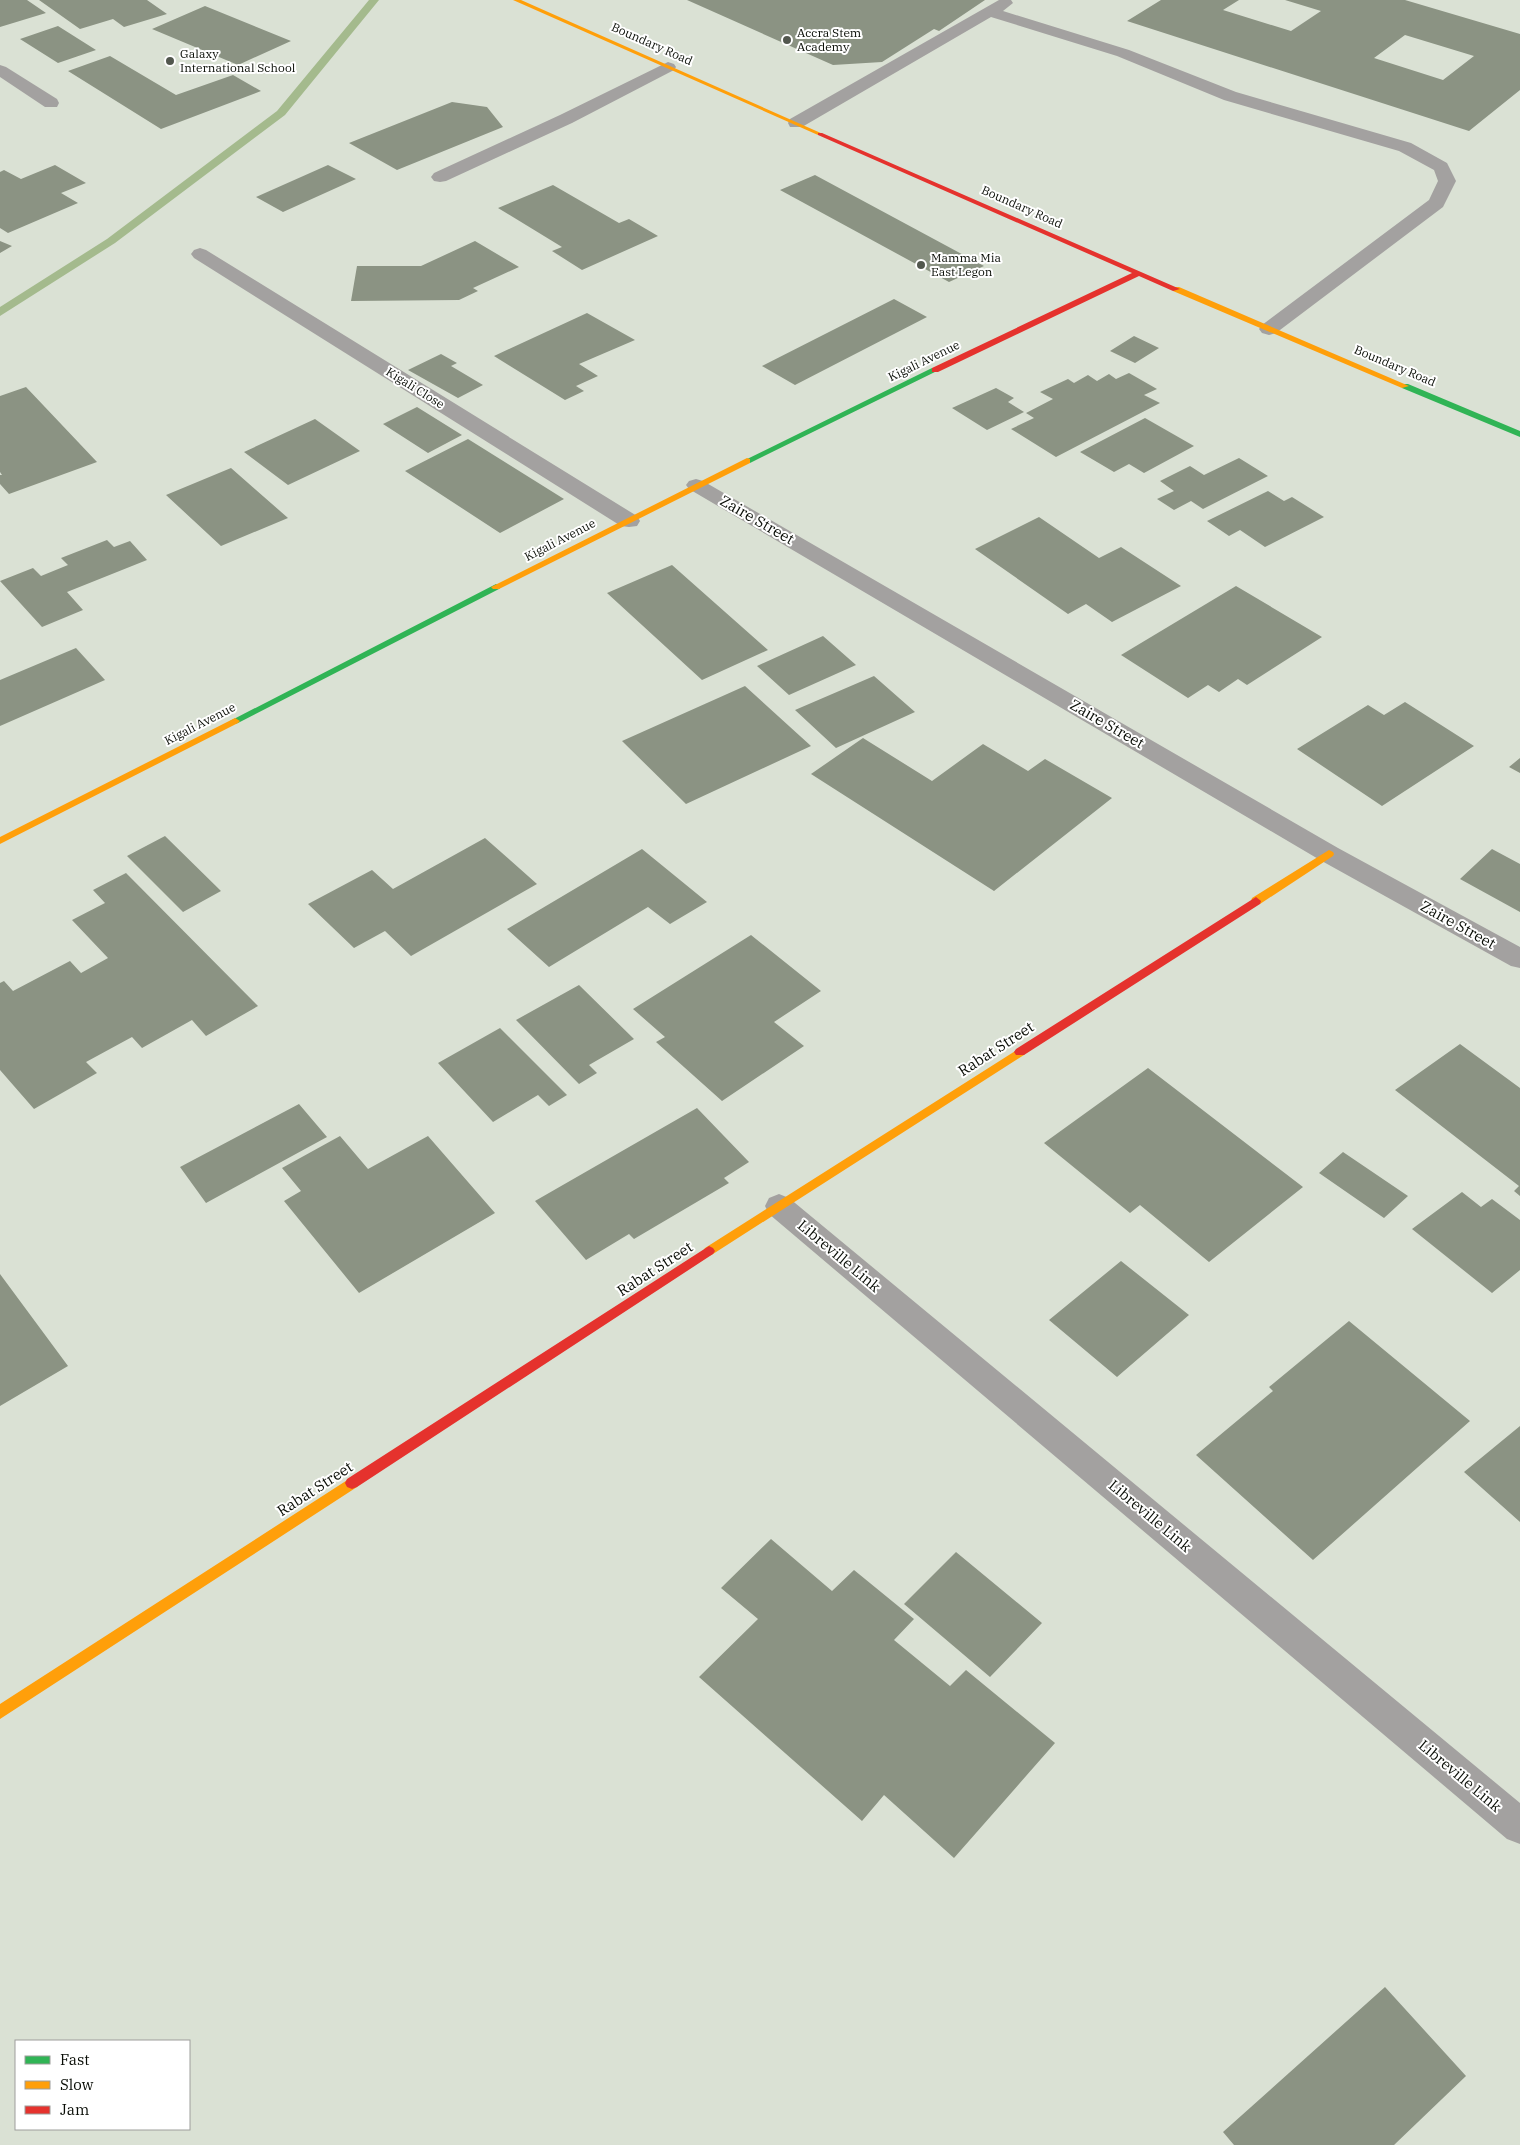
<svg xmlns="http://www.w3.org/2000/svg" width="1520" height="2145" viewBox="0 0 1520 2145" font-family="'IBM Plex Serif',serif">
<rect width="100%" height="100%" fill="#dae1d4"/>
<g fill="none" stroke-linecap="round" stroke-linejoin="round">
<path fill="#a4ba8d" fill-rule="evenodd" d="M369,0h10l-94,115 -170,128 -115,73v-9l107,-68 170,-128z"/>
</g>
<path fill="#8b9383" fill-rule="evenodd" d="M0,0h27l19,13 -46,14z
M39,0h108l20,14 -43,13 -11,-8 -33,10z
M687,0h298l-46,31 -5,-2 -52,33 -49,3z
M1161,0h78l-16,10 68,21 30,-20 -36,-11h120l115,34v56l-51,41 -342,-110zM1405,35l69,21 -31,24 -69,-22z
M205,6l86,35 -53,24 -86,-36z
M58,26l38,24 -38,13 -38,-24z
M110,56l66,39 57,-20 28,16 -100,38 -93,-58z
M452,102l35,5 16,20 -106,43 -48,-27z
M55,165l31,18 -25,10 17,10 -70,30 -8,-5v-56l4,-2 17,9z
M328,165l28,14 -73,33 -27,-15z
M815,175l169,91 -35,16 -169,-92z
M553,185l66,38 10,-4 29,17 -76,34 -30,-19 10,-4 -64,-39z
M0,241l12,5 -12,7z
M475,241l44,26 -46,21 5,3 -19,9 -108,1 6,-35h64z
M894,299l33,18 -132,68 -33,-19z
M587,313l48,27 -56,24 19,12 -22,10 8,5 -19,9 -71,-44z
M1134,336l25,12 -24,15 -25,-12z
M441,354l16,9 -6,3 32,19 -25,13 -50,-28z
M1129,373l28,16 -13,6 16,8 -104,54 -45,-28 23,-11 -8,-5 27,-14 -13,-7 28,-13 6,4 14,-8 9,6 12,-7 7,5z
M26,387l71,75 -88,32 -9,-10v-9h2l-2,-3v-76z
M996,388l18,10 -6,4 16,10 -37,18 -35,-22z
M417,407l45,28 -34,18 -45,-29z
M1145,418l49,28 -50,27 -15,-9 -15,8 -34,-20z
M315,419l45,32 -72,34 -44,-33z
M468,439l96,60 -64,34 -95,-62z
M1239,458l29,18 -65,33 -12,-8 -17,9 -17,-11 17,-8 -14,-10 30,-15 14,9z
M231,468l57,50 -67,28 -55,-51z
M1268,491l16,10 8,-4 32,20 -59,30 -25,-17 -11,6 -22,-15z
M1039,517l60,41 22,-11 60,39 -69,36 -26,-18 -18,10 -93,-65z
M107,540l7,7 16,-6 17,19 -80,32 16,18 -41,17 -42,-46 33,-13 8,8 27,-11 -7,-7z
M672,565l96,85 -66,30 -95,-87z
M1236,586l86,51 -75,48 -9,-6 -19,13 -11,-7 -20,13 -67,-43z
M823,636l33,29 -67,30 -32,-29z
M76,648l29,32 -105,46v-46z
M874,676l41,36 -79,36 -41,-38z
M745,686l66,60 -125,58 -64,-63z
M1405,702l69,44 -92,60 -85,-57 71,-44 16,10z
M863,738l69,43 51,-37 45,27 17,-12 67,39 -118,93 -183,-117z
M1520,758v15l-11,-6z
M165,836l56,55 -38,21 -56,-56z
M485,838l52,46 -126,72 -26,-25 -31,17 -46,-44 64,-34 21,19z
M642,849l65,53 -37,22 -22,-17 -99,60 -42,-38z
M1492,849l28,15v48l-60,-33z
M126,873l132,133 -52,30 -14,-16 -50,28 -10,-11 -46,25 11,11 -63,36 -34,-39v-87l4,-2 9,10 57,-30 11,12 27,-15 -36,-38 33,-17 -12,-13z
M751,935l70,56 -47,31 30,24 -82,55 -66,-59 9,-5 -32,-28z
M579,985l55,54 -45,26 8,8 -18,11 -63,-64z
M500,1028l67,67 -18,11 -11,-11 -45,27 -55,-59z
M1460,1044l60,44v108l-6,-5 5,-5 -124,-96z
M1148,1068l155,119 -94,75 -69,-57 -10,8 -86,-70z
M299,1104l28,33 -121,66 -26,-36z
M697,1108l52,54 -25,16 5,5 -95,56 -5,-5 -43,26 -51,-59z
M340,1136l28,33 60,-33 67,77 -136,80 -75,-92 17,-10 -19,-23z
M1343,1152l65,44 -24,22 -65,-45z
M1462,1192l19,15 11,-8 28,21v50l-28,23 -80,-64z
M1121,1261l68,54 -72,62 -68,-57z
M0,1274l68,92 -68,40z
M1349,1321l121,100 -157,139 -117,-105 77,-64 -4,-4z
M1520,1426v96l-56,-50z
M771,1539l61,52 22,-21 60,49 -20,21 56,46 16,-16 89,73 -101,115 -70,-63 -22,26 -163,-144 59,-58 -37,-31z
M956,1552l86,71 -52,54 -86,-73z
M1385,1987l81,89 -72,69h-160l-11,-13z"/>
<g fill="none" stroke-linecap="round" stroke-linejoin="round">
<path fill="#a3a1a0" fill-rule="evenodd" d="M999,0h12l2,3 -10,8 126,39 107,42 175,51 36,20 9,18 -13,26 -167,126 -7,2 -7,-2 -3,-4 3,-4 167,-125 9,-19 -4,-11 -35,-19 -175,-51 -107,-44 -126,-39 -189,110h-12l-2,-4 2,-4z
M668,62l6,2 2,3 -2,3 -102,53 -126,58 -6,1 -6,-1 -3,-4 3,-4 126,-58z"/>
<path fill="#a3a1a0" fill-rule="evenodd" d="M0,65l6,2 51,32 2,4 -2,4h-12l-45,-30z
M200,248l6,2 431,266 3,5 -3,5 -8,1 -8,-1 -427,-268 -3,-4 3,-4z
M696,479l7,2 635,367 182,99v21l-9,-2 -191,-106 -631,-371 -3,-4 3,-4z
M779,1194l10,4 731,605v41l-13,-5 -738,-625 -4,-8 4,-8z"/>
<path fill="#30b455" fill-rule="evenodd" d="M932,368l7,2 -189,93h-6l-1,-2z
M1402,384h6l112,47v6l-118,-49z
M496,584l5,3 -2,2 -261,134 -3,1 -5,-3z"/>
<path fill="#ff9f0a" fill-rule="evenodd" d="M513,0h8l302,134 -5,1z
M1173,287h6l230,99 -7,2 -229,-97z
M747,458l3,1v4l-251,126h-6l-2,-2z
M235,718l5,3 -2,2 -238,121v-7z
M1329,850l4,2 1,2 -1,2 -73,48h-8l-1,-3 1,-3z
M1020,1048l6,4 -2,3 -311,199 -4,2 -4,-2 -2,-3 2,-3z
M352,1477l5,2 2,4 -2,4 -357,232v-15z"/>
<path fill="#e5322d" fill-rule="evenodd" d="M818,133h4l358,156 -7,2 -34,-15 -201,96h-6v-4l200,-95 -314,-138z
M1256,897l5,4 -1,3 -236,151h-8l-2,-3 2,-3z
M709,1246l4,2 2,3 -2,3 -356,233 -5,2 -5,-2 -2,-4 2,-4z"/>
</g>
<g fill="#52574e" stroke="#fff" stroke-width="2">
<circle cx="787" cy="40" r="5"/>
<circle cx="170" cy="61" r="5"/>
<circle cx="921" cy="265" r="5"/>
</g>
<g text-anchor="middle" stroke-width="4" stroke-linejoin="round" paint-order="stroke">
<g font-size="12" fill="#090d06" stroke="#fff" text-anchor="start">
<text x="797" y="37">Accra Stem<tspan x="797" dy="14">Academy</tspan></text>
<text x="180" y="58">Galaxy<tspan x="180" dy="14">International School</tspan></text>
<text x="931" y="262">Mamma Mia<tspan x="931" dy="14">East Legon</tspan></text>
</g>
<g font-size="12" fill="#090d06" stroke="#fff">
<text transform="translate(652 44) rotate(24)" y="4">Boundary Road</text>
<text transform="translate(1022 207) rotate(24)" y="4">Boundary Road</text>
<text transform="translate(924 361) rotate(-26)" y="4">Kigali Avenue</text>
<text transform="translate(1395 366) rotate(23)" y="4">Boundary Road</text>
<text transform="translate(415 388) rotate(32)" y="4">Kigali Close</text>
<text transform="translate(560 540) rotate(-27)" y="4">Kigali Avenue</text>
<text transform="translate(200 724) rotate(-27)" y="4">Kigali Avenue</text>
</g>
<g font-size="15" fill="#090d06" stroke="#fff">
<text transform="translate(757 520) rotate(30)" y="5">Zaire Street</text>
<text transform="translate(1107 724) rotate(30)" y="5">Zaire Street</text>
<text transform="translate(1458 925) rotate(29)" y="5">Zaire Street</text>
<text transform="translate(996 1049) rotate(-33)" y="5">Rabat Street</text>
<text transform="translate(839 1256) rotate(40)" y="5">Libreville Link</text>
<text transform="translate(655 1269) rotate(-33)" y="5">Rabat Street</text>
<text transform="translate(315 1489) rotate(-33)" y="5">Rabat Street</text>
<text transform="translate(1150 1516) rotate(40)" y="5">Libreville Link</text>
<text transform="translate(1460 1776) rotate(40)" y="5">Libreville Link</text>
</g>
</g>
<rect x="15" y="2040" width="175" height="90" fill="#ffffff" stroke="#9d9e9b"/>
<rect x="25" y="2056" width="25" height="8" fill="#30b455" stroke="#9d9e9b"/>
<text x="60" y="2065" font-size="15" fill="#090d06">Fast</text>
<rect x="25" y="2081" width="25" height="8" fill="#ff9f0a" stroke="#9d9e9b"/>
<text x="60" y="2090" font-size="15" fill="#090d06">Slow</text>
<rect x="25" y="2106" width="25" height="8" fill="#e5322d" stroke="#9d9e9b"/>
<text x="60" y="2115" font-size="15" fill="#090d06">Jam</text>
</svg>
